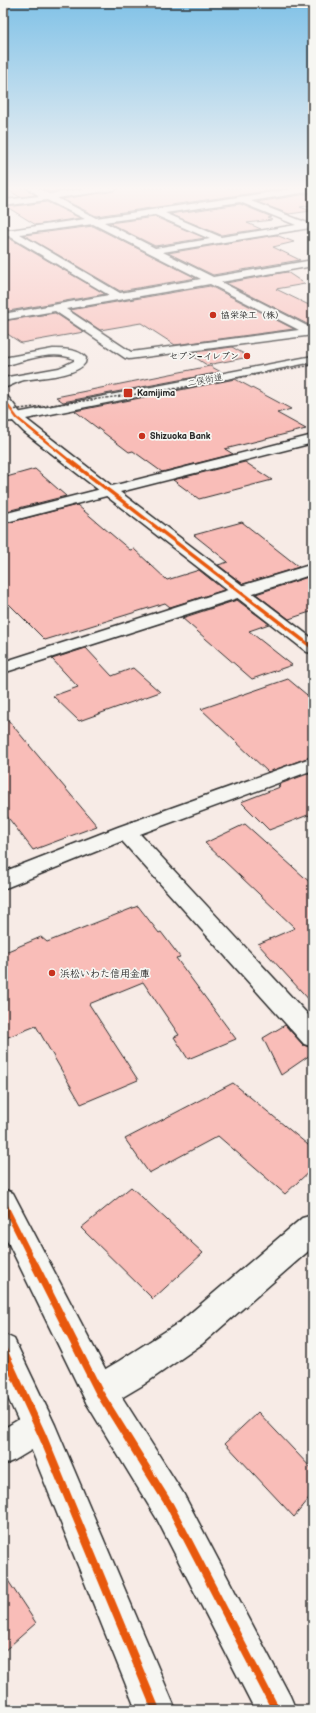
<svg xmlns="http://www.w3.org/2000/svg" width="316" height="1713" viewBox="0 0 316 1713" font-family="'Balsamiq Sans','Klee One',sans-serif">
<rect width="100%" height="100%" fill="#f7ebe6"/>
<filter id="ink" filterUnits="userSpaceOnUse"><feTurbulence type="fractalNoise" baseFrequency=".025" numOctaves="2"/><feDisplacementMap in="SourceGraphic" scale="8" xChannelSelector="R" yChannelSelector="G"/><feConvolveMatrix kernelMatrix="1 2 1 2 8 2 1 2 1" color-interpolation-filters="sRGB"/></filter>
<g filter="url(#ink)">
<path fill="#f9bdb8" stroke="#2b2b2b" d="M4,188h22l9,7 -15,2z
M42,188h37l-30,4z
M119,188h168l-191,28 -34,-17 52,-8z
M313,193v12l-13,2 11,4 -22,3 -32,-12z
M47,202l33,16 -44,7 -29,-18z
M240,204l32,13 -4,1 4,2 -25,3 14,6 -40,6 -51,-21z
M155,217l50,21 -50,8 -46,-23z
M93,226l103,52 -76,13 -96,-56z
M276,235l18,7 -21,5 27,13 -87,15 -45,-22z
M3,238h6l96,56 -102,18z
M287,272l18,12 -29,5 37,18v20l-87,-44z
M210,286l84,43 -119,16 -34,-22 -41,7 -30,-20z
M55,313l29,19 -63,11 -18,-12v-10z
M232,347l17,10 -42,8 -19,-12z
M210,366l11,6 -158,30 -7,-5z
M235,379l56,30 -14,4 29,16 -81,20 8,5 -71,18 -29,-21 -4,1 -54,-41z
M245,462l27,18 -73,19 -26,-19z
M35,469l31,27 -63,16v-34z
M77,505l53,45 4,-1 33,31 32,-10 25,20 -54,17 -5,-4 -120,37 -42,-42v-74z
M242,522l57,45 -56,17 -25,-19 10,-3 -34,-27z
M311,576l2,1v34l-24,8 -33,-25z
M237,600l32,24 -20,7 43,34 -40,14 -70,-61z
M86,648l26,28 21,-8 27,24 -81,29 -26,-25 25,-9 -26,-28z
M288,679l25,21v56l-45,16 -67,-63z
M3,714l94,112 -64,24 -30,-39z
M313,772v47l-5,-4 -39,15 -28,-28 39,-15 -2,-1 2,-2z
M245,824l68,61v119l-55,-60 37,-16 -90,-85z
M138,906l21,27 2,-1 19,25 -4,1 60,81 -48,20 -14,-22 5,-2 -36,-53 -54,22 49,76 -57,24 -45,-78 -33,13v-86l38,-16 6,5z
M285,1025l18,20 10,3v5l-32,22 -18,-37z
M233,1083l80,66v19l-28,26 -67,-58 -69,37 -24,-34z
M131,1187l72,66 -50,46 -72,-71z
M258,1412l55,58v24l-19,23 -69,-74z
M3,1573l33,50 -33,29z"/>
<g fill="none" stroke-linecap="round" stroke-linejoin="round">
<defs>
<path id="minor" d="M27,188h11l11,6 44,-6h25l-4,2 -57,8 39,20 204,-30h13v3l-62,10 59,23 1,2 -1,2 -147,24 50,25 100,-17v6l-92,16 92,47v6l-184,24 -4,-1 -70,-47 -52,9v-6l106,-19 -100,-59 -6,1v-6l82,-12 -38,-19 -44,6v-6l37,-4zM240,202l56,23 -75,12 -56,-24zM155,215l55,24 -55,9 -51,-26zM93,224l108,55 -81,14 -100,-59zM210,284l89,46 -168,22 -65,-43z
M53,349c11,0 26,0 33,9l-1,5c-10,14 -45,14 -61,17 -7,2 -14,6 -21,8v-8l5,-3 51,-9 15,-7v-2c-21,-10 -50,2 -71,7v-8z
M3,395l4,1 15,19 1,3 -1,3h-10l-9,-13z
M109,487l5,1 2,3 -2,3 -111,29v-9z
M313,564v10l-310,99v-11l231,-74z
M313,757v13l-173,64 173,186v27l-9,-3 -182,-203 -119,48v-17l115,-45z
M313,1215v32l-111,97 -59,41 -32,19 -12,5 -12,-5 -5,-12 5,-12 32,-19 61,-39 122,-104z
M38,1410l12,5 5,12 -5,12 -35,21 -12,5v-36l23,-14z"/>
<path id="tertiary" d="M313,356v6l-287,57 86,67 201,-51v8l-193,49 193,147v14l-6,-1 -283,-220 -11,-11 -10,1v-6l3,-1z
M3,1189l10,4 98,187 72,113 107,203 6,14h-41l-98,-191 -70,-115 -84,-172z
M3,1334l11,5 41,86 121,285h-40l-106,-264 -27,-59z"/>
</defs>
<use href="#minor" stroke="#2b2b2b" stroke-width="3"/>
<use href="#tertiary" stroke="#2b2b2b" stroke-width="3"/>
<use href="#minor" fill="#f6f6f2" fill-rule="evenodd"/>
<use href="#tertiary" fill="#f6f6f2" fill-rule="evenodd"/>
<path stroke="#2b2b2b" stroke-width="1.5" stroke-dasharray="2.5 1.5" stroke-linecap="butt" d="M3,411l158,-20 152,-26"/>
<defs>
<path id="cycleway-far3" d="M3,399l14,19 53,43"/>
<path id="cycleway-far2" d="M69,460l244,188"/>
<path id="cycleway-far1" d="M3,1202l32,64"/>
<path id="cycleway" d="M35,1265l64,127 71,114 106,204
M3,1350l40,87 113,273"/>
</defs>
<use href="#cycleway-far3" stroke="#f6f6f2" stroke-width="4"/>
<use href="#cycleway-far2" stroke="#f6f6f2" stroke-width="5.5"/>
<use href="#cycleway-far1" stroke="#f6f6f2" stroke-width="8"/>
<use href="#cycleway" stroke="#f6f6f2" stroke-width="10"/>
<use href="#cycleway-far3" stroke="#e8590c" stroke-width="2.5"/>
<use href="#cycleway-far2" stroke="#e8590c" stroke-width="3.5"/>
<use href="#cycleway-far1" stroke="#e8590c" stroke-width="6"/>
<use href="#cycleway" stroke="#e8590c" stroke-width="8"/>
</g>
</g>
<linearGradient id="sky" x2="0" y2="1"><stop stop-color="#81c2e7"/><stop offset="0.44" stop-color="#fbf6f4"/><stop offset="1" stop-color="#fbf6f4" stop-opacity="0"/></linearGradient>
<rect width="316" height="428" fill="url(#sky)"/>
<g fill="#c8321e" stroke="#f6f6f2" stroke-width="1.5">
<circle cx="213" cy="315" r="4"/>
<circle cx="247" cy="356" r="4"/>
<rect x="123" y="388" width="10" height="10" rx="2"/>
<circle cx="142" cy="436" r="4"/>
<circle cx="52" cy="973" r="4"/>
</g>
<g text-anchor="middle" stroke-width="3.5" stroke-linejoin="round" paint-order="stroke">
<g font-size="9" font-weight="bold" fill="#2b2b2b" stroke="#f6f6f2" text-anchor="start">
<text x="221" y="318">協栄染工（株）</text>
<text x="239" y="359" text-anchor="end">セブン−イレブン</text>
<text x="137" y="396">Kamijima</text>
<text x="150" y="439">Shizuoka Bank</text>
</g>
<g font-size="9" fill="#2b2b2b" stroke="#f6f6f2">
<text transform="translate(205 380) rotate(-11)" y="3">二俣街道</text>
</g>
<g font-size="10" font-weight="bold" fill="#2b2b2b" stroke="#f6f6f2" text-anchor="start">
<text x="60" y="977">浜松いわた信用金庫</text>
</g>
</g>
<rect width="316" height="1713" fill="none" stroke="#f6f6f2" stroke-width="16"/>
<rect x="8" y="8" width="300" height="1697" fill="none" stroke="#2b2b2b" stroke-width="1.5" filter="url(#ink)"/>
</svg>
